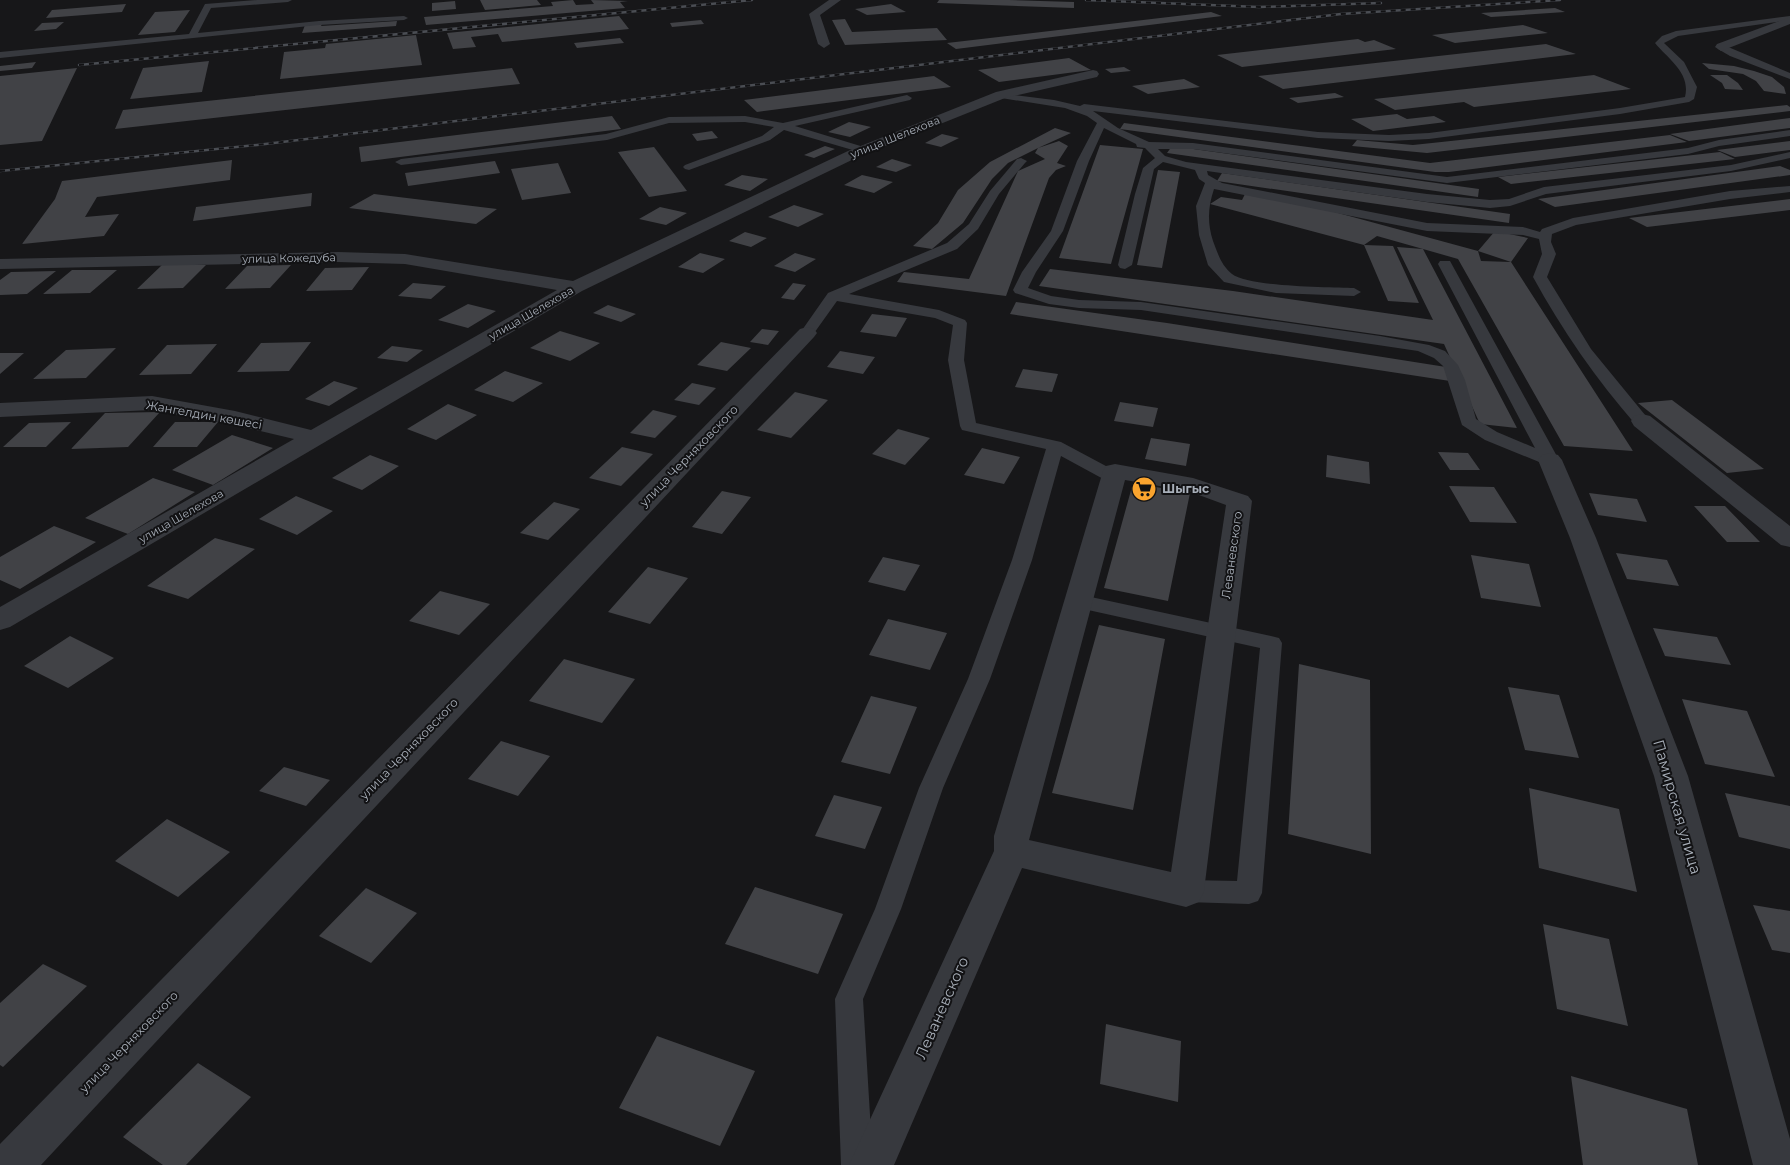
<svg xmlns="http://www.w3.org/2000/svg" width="1790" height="1165" viewBox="0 0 1790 1165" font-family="Montserrat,sans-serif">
<rect width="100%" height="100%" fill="#171719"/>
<path fill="#414246" d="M480,0h57l4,5 -56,5z
M573,0l3,5 18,-1 -3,-4 37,1 -8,1 5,6 -199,17 -2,-8 129,-11 -2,-4z
M939,0h70l65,2v6l-137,-5z
M455,1l1,8 -24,2v-8z
M126,4l-4,8 -76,6 6,-8z
M891,4l15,8 -39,3 -12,-6z
M1555,8l10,4 -74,5 -10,-4z
M190,10l-15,22 -37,3 17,-23z
M1211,12l11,4 -266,33 -9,-6z
M619,16l10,13 -127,13 -4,-8 -27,3 5,10 -23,2 -6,-16z
M845,19l7,13 85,-4 10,12 -102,5 -13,-25z
M701,20l3,4 -32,3 -2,-4z
M397,21l-1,5 -94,7 3,-8 17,-1 -1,2z
M64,22l-8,7 -22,2 8,-8z
M1523,25l25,8 -93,10 -23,-8z
M416,35l6,30 -142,14 4,-27 41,-4 1,-4z
M620,38l4,5 -47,5 -3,-5z
M1358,39l7,3 9,-2 22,9 -154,18 -25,-12z
M1546,44l30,10 -293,35 -25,-13z
M1069,58l22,12 -92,12 -21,-12z
M209,61l-7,31 -72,7 13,-31z
M36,62l-4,6 -32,3v-5z
M1702,63l32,3 20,5 18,6 12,10 2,7 -22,-3 -8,-10 -13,-7 -34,-5z
M1124,67l7,4 -20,2 -6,-4z
M77,68l-35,73 -42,4v-69z
M512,68l8,16 -405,45 8,-19z
M1594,75l37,14 -157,18 -10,-5 -69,8 -21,-11z
M1710,75h17l11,8 5,7 -18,-1 -3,-6z
M934,76l17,11 -194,25 -13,-12z
M1184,79l16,8 -52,7 -16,-8z
M1335,93l9,4 -46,6 -9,-5z
M1787,105l3,2v4l-363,42 -75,-7 5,-6 56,5z
M1397,114l10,5 27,-3 12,6 -73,9 -22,-12z
M612,116l9,13 -260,33 -2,-15z
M1790,118v10l-101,13 -19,-7z
M849,122l22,5 -21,10 -22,-5z
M1124,123l306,40 240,-28 17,7 -238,30h-14l-315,-43z
M1055,128l16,5 -33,15 21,-7 9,5 -11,17 9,3 -10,4 -7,8 -43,118 -109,-14 7,-10 65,7 49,-108 27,-12 -10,-6 3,-5 -30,15 -16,16 -29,44 -31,26 -19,-3 25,-23 20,-33 32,-28z
M712,131l6,7 -21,3 -5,-7z
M942,134l17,4 -18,9 -16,-4z
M1790,141v9l-55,7 -18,-7z
M1100,145l43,4 -32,115 -52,-6z
M825,146l10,3 -21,9 -10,-3z
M1172,146l307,43 -1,8 -311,-44z
M654,147l33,44 -38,6 -31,-45z
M1720,152l15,7 -224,25 -13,-7z
M892,159l20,6 -16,7 -20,-5z
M232,160l-2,20 -133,17 -12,20 34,-3 -15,22 -82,8 33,-45 7,-18z
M495,161l5,12 -92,13 -3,-13z
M558,163l13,30 -49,7 -11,-31z
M1780,166l10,4v5l-235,32 -17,-8z
M1158,170l22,2 -18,96 -25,-3z
M1222,173l288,41 -1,9 -292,-42z
M742,175l26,4 -18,12 -26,-6z
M862,175l31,7 -19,11 -30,-8z
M312,193l-1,13 -118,15 3,-14z
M374,194l123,15 -21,15 -127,-16z
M1245,194l71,13 162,44 17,-20 33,7 -17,24 -33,-11 3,10 30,1 122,189 -69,-5 -106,-187 -35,-10 94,179 -37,-4 -36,-80 -405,-58 11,-17 183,22 200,29 -36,-73 26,2 -46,-13 -13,9 -154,-41 11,-7 21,3z
M1790,199v11l-143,17 -18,-9z
M794,205l30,9 -26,13 -30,-10z
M660,207l27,6 -21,12 -27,-6z
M745,232l22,6 -16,9 -22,-6z
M1364,245l29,1 26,57 -31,-2z
M700,253l25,6 -22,14 -25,-6z
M795,253l21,6 -21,13 -21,-6z
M162,265h44l-23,23 -46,1z
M291,265l-21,23 -45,1 22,-23z
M369,267l-17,23 -46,1 19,-23z
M72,270h45l-27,23 -47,1z
M56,271l-29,23 -27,1v-15l11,-8z
M413,283l33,3 -15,13 -33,-3z
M793,283l13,2 -12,15 -13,-2z
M1016,302l151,21 279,44 4,14 -440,-67z
M468,304l28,7 -28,17 -30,-8z
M608,305l28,9 -15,8 -28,-9z
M872,314l35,4 -11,19 -36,-5z
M762,329l17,2 -11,14 -18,-3z
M560,331l40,12 -30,18 -40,-13z
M311,342l-22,29 -52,1 24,-29z
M721,342l30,6 -24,23 -30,-6z
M217,344l-26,30 -52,1 28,-30z
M392,346l31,4 -16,12 -30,-4z
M116,348l-30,30 -53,1 33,-29z
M840,351l35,6 -12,17 -36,-7z
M0,353h24l-24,21z
M1023,369l35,5 -6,18 -37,-5z
M505,371l38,12 -30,19 -39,-12z
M334,381l24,7 -29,18 -24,-7z
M692,383l24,5 -17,17 -25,-5z
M795,392l33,8 -37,38 -34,-8z
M1672,400l92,69 -37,4 -89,-70z
M1120,402l38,6 -5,19 -39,-6z
M448,404l29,11 -41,25 -29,-11z
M653,410l24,6 -22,22 -25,-5z
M160,412l-32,35 -57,2 34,-36z
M71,422l-25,25h-43l26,-24z
M175,422h43l-21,25h-44z
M898,429l32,9 -25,27 -33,-11z
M232,435l41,13 -60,37 -41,-15z
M1151,438l39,6 -4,22 -41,-7z
M622,447l31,7 -32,32 -32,-8z
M982,448l38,9 -16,27 -40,-9z
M1438,452l30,1 12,17h-30z
M370,455l29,11 -37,24 -30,-12z
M1327,455l42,7 1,22 -44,-7z
M153,478l42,14 -67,42 -43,-16z
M1133,483l57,10 -22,108 -64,-13z
M1449,486l45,1 23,36 -47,-1z
M722,491l29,6 -29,37 -30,-7z
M1589,493l48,6 10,23 -49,-7z
M296,496l37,15 -36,24 -38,-16z
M554,502l26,7 -32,31 -28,-7z
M1694,506h31l35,36h-33z
M54,526l42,16 -76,47 -20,-9v-23z
M215,538l40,11 -67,50 -41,-13z
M1616,553l51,7 12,26 -52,-7z
M1471,555l58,9 12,43 -60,-9z
M883,557l37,8 -15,26 -37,-9z
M648,567l40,11 -38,46 -42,-12z
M440,591l50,13 -31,31 -50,-14z
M888,619l59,14 -17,37 -61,-15z
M1099,625l66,14 -32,171 -81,-17z
M1653,628l64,9 14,28 -66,-9z
M70,636l44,22 -46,30 -44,-22z
M564,659l71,20 -33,44 -73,-22z
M1299,664l71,16 1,174 -83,-20z
M1508,687l51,8 20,63 -54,-8z
M871,696l46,11 -27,67 -49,-12z
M1682,699l65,12 28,66 -70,-13z
M501,741l49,15 -32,40 -50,-17z
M284,767l46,13 -24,26 -47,-15z
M1529,788l90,21 18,83 -98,-24z
M1725,793l65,13v43l-51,-12z
M834,795l48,12 -17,42 -50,-13z
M167,819l63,33 -52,45 -63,-36z
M755,887l88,27 -25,60 -93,-30z
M366,888l51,25 -46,50 -52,-27z
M1753,905l37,6v42l-18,-3z
M1543,924l66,15 19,87 -71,-17z
M43,964l44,22 -84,81 -3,-2v-62z
M1106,1024l75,17 -3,61 -78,-18z
M657,1036l98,35 -35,75 -101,-38z
M198,1063l53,34 -65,68h-23l-40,-28z
M1571,1076l116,33 11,56h-115z"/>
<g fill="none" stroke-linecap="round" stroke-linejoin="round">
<path fill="#37393e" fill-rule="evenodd" d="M257,0h35l-4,2 -77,6 -13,25 121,-12 85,-5 4,2 -4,2 -85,5 -319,33v-6l189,-18 16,-30z
M1790,16v4l-112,16 -14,7 20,19 13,25 -3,12 -5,3 -69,12 -191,25 -40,2 -71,-3 -225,-27 25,17 31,14 44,1 254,34 241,-29 31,-8 71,-10v6l-71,10 -31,8 -241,29 -254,-34h-35l7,7 21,6 241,32 63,6 19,-1 35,-12 187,-22 59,-13v6l-59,13 -185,23 -36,12 -20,2 -63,-6 -220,-31 1,4 14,8 205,40 96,4 17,5 2,-3 31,-11 157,-27 60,-5v6l-60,7 -154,26 -24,9 -1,8 5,12 -9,23 44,72 59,72 -2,4h-12c-40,-46 -74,-95 -103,-148l9,-23 -3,-15 -16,-4 -96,-4 -213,-42c-6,18 -7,33 -1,52 5,13 8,24 19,33 16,13 99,13 122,14l7,4 -7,4 -78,-3 -52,-11 -16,-17 -9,-30 -3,-29 9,-23 -6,-4 -4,-9 -32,-8 -9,7 -22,96 -7,4 -5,-1 -2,-3 17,-71 8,-26 12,-10 -10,-10 -8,-1 -1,-3 -32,-16 -15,33 -26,70 -27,41 -8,16 23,8 28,4 62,2 239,34 49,9 16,6 13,14 7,15 11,39 21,13 38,16 -97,-184 2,-3h10l109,199 -3,4 -6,1 -6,-1 -59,-24 -23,-15 -19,-59 -9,-8 -16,-7 -277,-41 -62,-2 -30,-4 -34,-11 -2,-3 9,-18 29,-41 26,-70 20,-38 -10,-7 -22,-8 -64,-10 -3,-1v-4l56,7 26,6 4,-2 234,28 71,3 40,-2 191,-25 65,-11c6,-24 -17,-38 -30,-54l7,-7 14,-5z
M1721,44l69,29v6l-60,-23 -12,-7 -1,-2z
M907,95l5,3 -2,2 -115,26 72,22 1,2 -5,3 -79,-23 -14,10 -81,30 -4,-1 -2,-2 2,-2 77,-29 12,-9 -29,-5 -76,1 -62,17 -206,25 -6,-3 6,-3 205,-25 63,-17 76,-1 38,7z
M1021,158l6,3 -2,2 -26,31 -21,35 -21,20 -108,45 90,16 26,10 2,3 -3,37 12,63 85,19 58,31 3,4 -3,4 -6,1 -6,-1 -46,-25 -29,104 -42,119 -47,109 -42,121 -38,90 10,166h-32l-6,-166 40,-90 44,-121 49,-109 44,-119 34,-111 -84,-19 -2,-4 -12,-66 5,-35 -18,-7 -98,-17 -25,35h-10l-2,-3 28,-40 119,-50 22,-19 21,-33 27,-32z
M1077,594l194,42 8,2 3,5 -20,250 -4,8 -9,3 -63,-2 -9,-3 -4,-8 4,-8 9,-3 51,1 23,-233 -190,-42 -3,-5 3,-5z"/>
<path fill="#37393e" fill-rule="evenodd" d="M829,0h12l-21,15 10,29 -6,4 -6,-4 -9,-30z
M1790,17v7l-69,27 -6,-4 2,-3z
M1093,70l4,1 2,3 -2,3 -92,21 -147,59 -276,134 -572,336 -10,3v-23l294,-168 -59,-14 -83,-15 -152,7v-14l152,-7 83,15 76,19 246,-140 -152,-26 -67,-2 -338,7v-10l338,-7 67,2 168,27 275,-130 148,-59z
M807,327l7,2 3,4 -3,4 -773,828h-41v-21l800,-815z
M1642,414l8,2 140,110v21l-9,-2 -147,-119 -3,-5 3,-5z
M1550,453l8,2 4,5 34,78 92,238 102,363v26h-37l-99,-389 -84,-238 -32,-78 4,-5z
M1115,464l78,14 55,18 4,5 -48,390 -5,11 -13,5 -164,-39 -128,297h-45l145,-314v-15l109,-365 3,-5zM1125,480l63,11 38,14 -55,367 -142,-32z"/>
<defs>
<path id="rail" d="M1086,0l173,7 122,-4
M79,65l673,-65
M0,171l257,-26 1084,-131 219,-14"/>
</defs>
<use href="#rail" stroke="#4a4d53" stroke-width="2.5"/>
<use href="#rail" stroke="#121214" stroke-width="2" stroke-dasharray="5" stroke-linecap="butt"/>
</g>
<defs>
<symbol id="supermarket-disc" viewBox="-11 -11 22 22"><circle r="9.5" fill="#faa42e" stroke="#121214"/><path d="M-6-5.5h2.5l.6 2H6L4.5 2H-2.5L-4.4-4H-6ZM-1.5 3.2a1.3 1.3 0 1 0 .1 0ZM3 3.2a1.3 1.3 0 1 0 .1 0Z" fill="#111"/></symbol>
</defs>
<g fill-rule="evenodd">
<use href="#supermarket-disc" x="1130" y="475" width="28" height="28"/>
</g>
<g text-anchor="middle" stroke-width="4" stroke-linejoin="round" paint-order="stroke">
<g font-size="11" fill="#a8afb9" stroke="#121214">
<text transform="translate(895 137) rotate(-22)" y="4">улица Шелехова</text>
<text transform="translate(289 258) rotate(-1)" y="4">улица Кожедуба</text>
<text transform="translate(531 313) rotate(-30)" y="4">улица Шелехова</text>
<text transform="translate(181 516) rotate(-30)" y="4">улица Шелехова</text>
</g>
<g font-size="12" fill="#a8afb9" stroke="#121214">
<text transform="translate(204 415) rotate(10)" y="4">Жангелдин көшесі</text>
<text transform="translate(689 456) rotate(-46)" y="4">улица Черняховского</text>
<text transform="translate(1232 555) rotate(-82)" y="4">Леваневского</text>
<text transform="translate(409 749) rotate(-46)" y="4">улица Черняховского</text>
<text transform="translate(129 1042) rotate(-46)" y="4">улица Черняховского</text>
</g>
<g font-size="12" font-weight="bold" fill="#a8afb9" stroke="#121214" text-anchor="start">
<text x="1162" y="493">Шыгыс</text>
</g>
<g font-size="15" fill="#a8afb9" stroke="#121214">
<text transform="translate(1677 807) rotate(74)" y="5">Памирская улица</text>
<text transform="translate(942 1008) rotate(-66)" y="5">Леваневского</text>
</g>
</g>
</svg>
